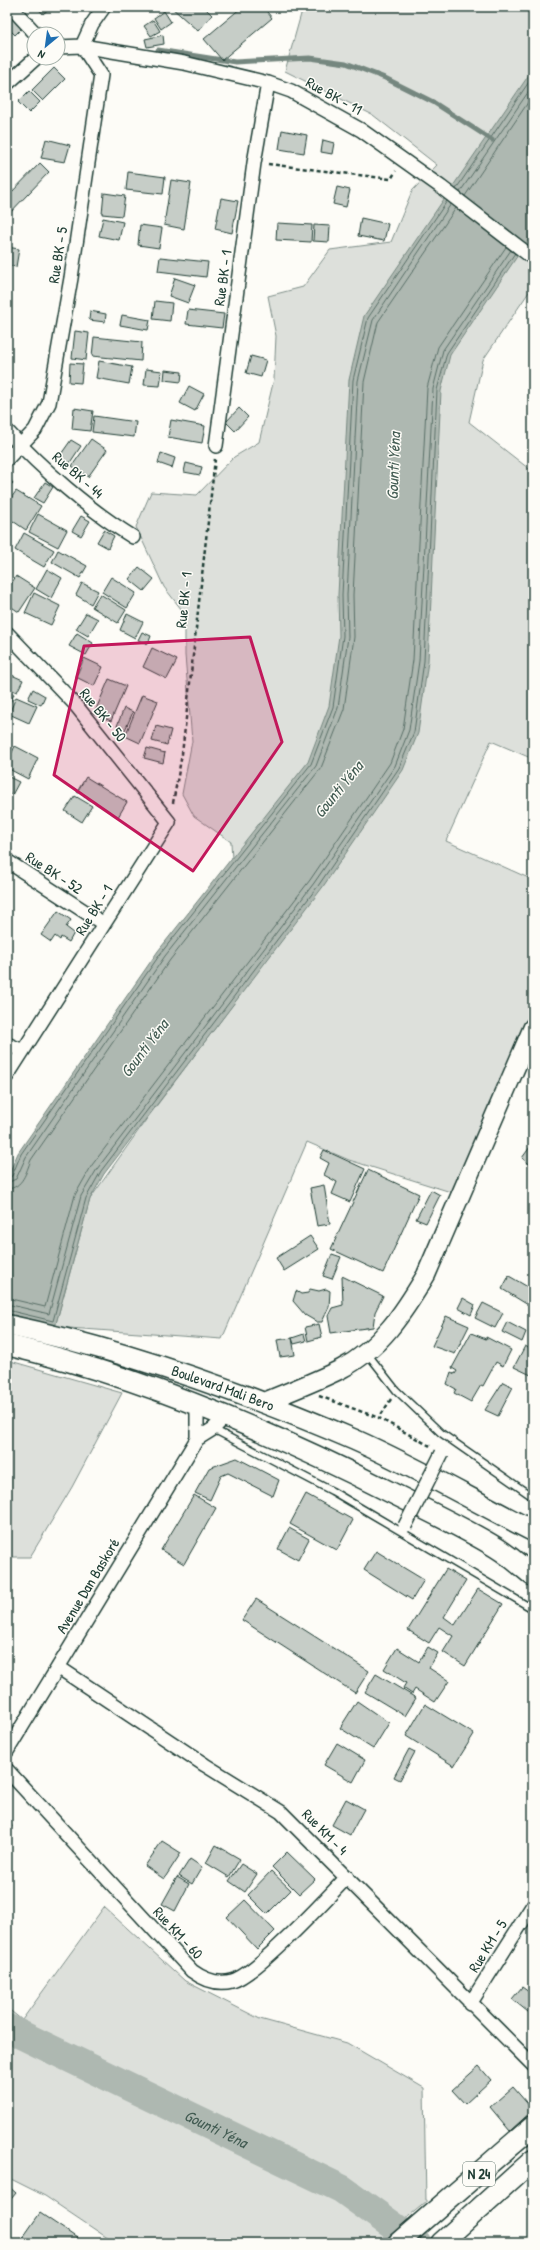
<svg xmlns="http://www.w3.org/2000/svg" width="540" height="2250" viewBox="0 0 540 2250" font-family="'Patrick Hand',sans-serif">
<rect width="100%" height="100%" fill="#fdfcf7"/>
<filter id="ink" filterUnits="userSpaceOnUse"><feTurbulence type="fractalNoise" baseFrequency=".025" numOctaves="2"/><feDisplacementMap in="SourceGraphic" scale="8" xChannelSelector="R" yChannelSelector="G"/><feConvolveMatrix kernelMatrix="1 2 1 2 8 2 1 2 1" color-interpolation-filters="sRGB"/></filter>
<g filter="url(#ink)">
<path fill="#dde0db" stroke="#7e8e88" d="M303,7h230v279l-50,74 -14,62 64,50v287l-42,-18 -45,100 87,39v130l-79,183 -105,-33 -42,-18 -85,197 -167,-12 35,-128 58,-82 92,-122 -9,-153 -37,-26 -12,-22 10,-53 -7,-86v-41l-21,-27 -28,-60 15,-35 46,3 37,-38 25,-15 15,-63 2,-43 -8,-40 35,-9 27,-37 61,-8 21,-51 25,-26 -64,-50 -88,-44z
M7,1360l115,33 -50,94 -42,70h-23z
M104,1907l81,74 75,38 87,24 77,45 2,114 -50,41h-261l-70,-47 -38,-19v-169l15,12z"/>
<path fill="#aeb8b1" stroke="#75877f" d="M533,69v164l-83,122 -9,36 -13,270 -10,72 -15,37 -81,118 -218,286 -14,25 -35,128 -48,-14v-135l11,-25 140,-202 150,-189 21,-56 10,-70 -1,-41 11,-215 15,-64z"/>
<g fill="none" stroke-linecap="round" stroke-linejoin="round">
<path stroke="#586e66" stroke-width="1" d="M456,189l77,-113
M460,192l73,-107
M465,196l68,-101
M7,1178l5,-2 9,-22 140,-201 150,-189 22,-57 10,-71 -1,-41 11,-215 15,-62 79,-117
M7,1183l9,-4 10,-22 139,-201 151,-190 22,-58 10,-71 -1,-42 11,-214 15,-61 78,-116
M7,1189c16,-1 19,-17 24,-29l139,-200 151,-192 23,-59 10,-72 -1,-42 11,-213 14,-60 78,-114
M7,1298l38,9 30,-112 17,-30 218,-285 80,-117 13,-34 10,-69 14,-272 11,-41 68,-100
M7,1304l42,10 32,-118 16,-27 217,-286 81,-117 14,-36 10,-69 14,-272 10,-39 68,-100
M7,1310l46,11 33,-123 15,-27 217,-285 81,-118 15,-36 10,-71 13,-271 10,-37 68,-100"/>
<path stroke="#75877f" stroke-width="5" d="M158,50l77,12 75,-4 36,5 39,15 48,24 59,38"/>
<path stroke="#aeb8b1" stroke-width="29" id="s1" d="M7,2028l335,161 75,54"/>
</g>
<path fill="#c6cdc7" stroke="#1f3d34" d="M37,7h14l-8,7z
M171,7h33l8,8 -14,16z
M242,7h21l9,11 -50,42 -18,-21z
M7,10l16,17 -8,8 -8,-8z
M164,11l7,11 -10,7 -7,-11z
M153,20l7,11 -9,5 -7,-10z
M163,35l1,9 -17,3 -2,-8z
M54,68l11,11 -22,22 -11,-11z
M29,91l11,11 -11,11 -11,-11z
M282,130l25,5 -3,18 -25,-4z
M46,139l24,6 -5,17 -24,-4z
M323,140l11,3 -2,11 -11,-2z
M40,163l9,9 -42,44v-19z
M128,172l37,5 -2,17 -37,-4z
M171,180l20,3 -7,46 -20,-4z
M337,187l13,3 -4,17 -13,-3z
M104,193l21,3 -3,20 -20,-2z
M221,198l17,3 -6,32 -17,-4z
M103,218l20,4 -4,18 -20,-4z
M361,218l27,6 -4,17 -26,-5z
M277,223l35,2 -1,17 -35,-2z
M140,225l22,3 -3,20 -21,-3z
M314,225l16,1 -1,16 -16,-1z
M7,247l12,2 -3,18 -9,-2z
M160,257l48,5 -2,15 -48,-6z
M175,278l20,7 -7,18 -19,-7z
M155,301l17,2 -2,18 -17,-2z
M188,310l36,4 -2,14 -36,-4z
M90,311l16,3 -1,8 -16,-2z
M122,315l28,5 -2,10 -28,-5z
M75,331l14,2 -3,27 -14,-2z
M94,337l48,5 -1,19 -49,-5z
M251,356l15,4 -5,17 -15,-4z
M99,361l33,6 -3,17 -33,-6z
M70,363l13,1 -2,19 -12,-1z
M146,369l16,2 -2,15 -16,-1z
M165,370l17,2 -1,10 -17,-2z
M189,386l15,8 -9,17 -15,-8z
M74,408l19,3 -3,20 -18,-2z
M239,408l9,9 -13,14 -9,-9z
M94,416l42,6 -2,15 -42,-5z
M171,420l34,6 -3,17 -34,-6z
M91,439l16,11 -19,27 -16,-11z
M71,440l10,6 -12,18 -10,-7z
M161,453l14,5 -3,10 -14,-5z
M186,463l16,4 -2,8 -16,-3z
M7,476l6,7 -6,5z
M45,482l8,5 -10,16 -9,-5z
M16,491l25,15 -15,24 -19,-13v-13z
M38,514l29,16 -9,17 -29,-15z
M81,516l9,5 -9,15 -9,-5z
M104,530l10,6 -6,12 -11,-6z
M24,533l30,17 -10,17 -29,-17z
M58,550l29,16 -7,12 -28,-16z
M139,567l15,12 -10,12 -15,-12z
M47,569l15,9 -11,20 -15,-9z
M16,576l19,12 -16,24 -12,-8v-13z
M111,577l25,16 -9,15 -25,-16z
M82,583l16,8 -7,13 -15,-9z
M34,593l26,13 -9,19 -26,-12z
M100,594l26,16 -8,13 -26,-16z
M86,613l12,6 -10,17 -12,-7z
M127,614l16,8 -8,16 -15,-8z
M142,632l9,4 -3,8 -10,-4z
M77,633l16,10 -7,12 -17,-9z
M152,648l25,12 -10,19 -24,-12z
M84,658l19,9 -9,19 -18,-9z
M7,673l16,7 -6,12 -10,-4z
M109,679l17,7 -15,35 -17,-7z
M33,689l12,7 -4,9 -13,-6z
M7,691l7,3 -7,16z
M142,695l16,6 -18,42 -15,-7z
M16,697l21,9 -8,17 -20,-9z
M124,708l9,4 -8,18 -8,-4z
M156,726l15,4 -4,15 -15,-4z
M15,746l23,12 -10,21 -21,-11v-5z
M147,748l18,5 -2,10 -19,-5z
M7,776l12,6 -7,13 -5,-3z
M86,777l41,25 -9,15 -41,-25z
M75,796l17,10 -10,16 -17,-11z
M58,911l13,9 -5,7 8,6 -5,9 -8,-5 -1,3 -5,-4 -4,6 -10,-7z
M530,1147l3,2v18l-11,-9z
M324,1150l41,19 -15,33 -18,-8 5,-12 -13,-7 5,-12 -9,-5z
M368,1170l51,24 -36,79 -52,-24z
M324,1185l6,39 -13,2 -7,-38z
M431,1190l9,5 -14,28 -10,-4z
M310,1236l9,13 -35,22 -8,-13z
M332,1254l9,3 -9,22 -9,-3z
M342,1276l41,20 -8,16 -2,15 -42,6 -3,-17 4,-8 11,-3z
M509,1276l24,14v18l-31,-19z
M310,1289l9,2 7,-2 4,2 -1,16 -7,15h-5l-12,-7 -12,-14 3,-10 5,3 7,-1z
M463,1298l12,7 -4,10 -13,-7z
M483,1303l20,10 -8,15 -20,-10z
M446,1316l23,10 -14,28 -23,-8z
M507,1322l19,10 -4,10 -20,-10z
M319,1324l3,13 -14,4 -3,-14z
M471,1333l15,6v-2l25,13 -8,16 -7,-4 -13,24 -2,-1 -10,17 -17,-9 2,-4 -9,-5 4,-12 4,2 2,-3 -5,-3z
M304,1334l2,7 -12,3 -2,-6z
M292,1338l3,17 -15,2 -3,-17z
M525,1346l8,4v26l-19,-9z
M503,1382l10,5 -15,29 -13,-6z
M237,1458l42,22 -6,16 -45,-23 -7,3 -11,24 -15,-7 14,-25z
M306,1494l47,26 -16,30 -47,-26z
M194,1495l22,13 -32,56 -23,-14z
M289,1528l20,11 -11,21 -20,-11z
M376,1551l48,29 -12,20 -48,-30z
M446,1569l20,12 -22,36 11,8 23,-36 25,15 -38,62 -22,-14 10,-16 -14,-9 -10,16 -21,-13z
M256,1599l113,72 -14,22 -113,-73z
M428,1647l10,6 -9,15 20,13 -14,21 -20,-13 -3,5 -9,-6 3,-5 -22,-14 13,-21 22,14z
M376,1674l40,24 -11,18 -40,-24z
M357,1701l32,22 -16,26 -33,-21z
M425,1704l49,30 -20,32 -48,-30z
M337,1743l28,17 -12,22 -29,-17z
M409,1749l6,3 -15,28 -6,-3z
M346,1799l18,10 -14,26 -18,-10z
M7,1822l5,4 -5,8z
M162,1841l19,12 -17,26 -19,-13z
M216,1845l24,14 -11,18 -23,-14z
M287,1852l28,27 -16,15 -27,-27z
M190,1859l12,8 -10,17 -13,-8z
M241,1864l16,10 -12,18 -16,-11z
M271,1871l20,19 -24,24 -19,-19z
M177,1877l12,7 -14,27 -13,-7z
M245,1900l30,31 -18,18 -30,-32z
M522,1987l11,8v21l-21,-17z
M479,2066l12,14 -26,24 -13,-14z
M513,2087l20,23 -23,21 -20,-24z
M7,2185l9,8 -9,11z
M40,2213l40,27 -2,3h-59z"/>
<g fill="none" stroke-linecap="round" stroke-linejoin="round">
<defs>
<path id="lane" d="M367,1353l29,37 45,43 92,64
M213,1429l119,62 201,118"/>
<path id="street" d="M11,7l25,27
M82,46l10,-22 12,-17
M58,47l24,-1 102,17 84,20 23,8 70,39 80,57 92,71
M7,84l29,-26
M7,431c35,38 82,79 126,106
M216,446l38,-283 14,-80
M7,459l28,-29 14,-27 22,-125 30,-203 -19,-29
M7,633l67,70 95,119 -162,254
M7,861l97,63
M7,1044l16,7
M197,1439v-34
M58,1667l147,98 76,47 252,253
M7,1751l190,-312 16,-10 13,-13
M7,1770l185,201c11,8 25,14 40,10 24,-6 94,-82 115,-104
M470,2004l63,-99"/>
<path id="secondary" d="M262,1403c26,-11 53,-21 79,-34 39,-20 63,-57 85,-94l107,-248"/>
<g id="primary">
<path id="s2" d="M7,1325c119,25 236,67 348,115 61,27 119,61 178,91"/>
<path d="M7,1345c133,31 261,85 383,147 34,17 75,36 107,56 13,8 24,18 36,28"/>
<path d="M398,2243l135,-117"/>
<path d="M441,2243l92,-83"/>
</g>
</defs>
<use href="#lane" stroke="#1f3d34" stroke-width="9"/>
<use href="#street" stroke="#1f3d34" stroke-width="16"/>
<use href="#secondary" stroke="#1f3d34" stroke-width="21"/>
<use href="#primary" stroke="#1f3d34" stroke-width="23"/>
<path stroke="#1f3d34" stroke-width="2.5" stroke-dasharray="4 3" stroke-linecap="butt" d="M291,7l1,7
M268,164l123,15 5,-8
M173,803l9,-49 33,-295
M319,1396l60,22
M391,1399l-12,19 51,28"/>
<use href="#lane" stroke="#fdfcf7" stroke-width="6"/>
<use href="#street" stroke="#fdfcf7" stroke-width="13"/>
<use href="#secondary" stroke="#fdfcf7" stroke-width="18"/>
<use href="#primary" stroke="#fdfcf7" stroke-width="20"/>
<defs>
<path id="street-bridge" d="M405,1526l37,-73"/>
</defs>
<use href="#street-bridge" stroke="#1f3d34" stroke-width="16" stroke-linecap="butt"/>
<use href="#street-bridge" stroke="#fdfcf7" stroke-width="13"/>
</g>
</g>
<path fill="#c2185b" fill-opacity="0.2" stroke="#c2185b" stroke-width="3" stroke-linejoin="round" d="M250,637l32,105 -89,129 -139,-96 30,-129z"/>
<g text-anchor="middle" stroke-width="3" stroke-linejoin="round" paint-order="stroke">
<rect fill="#fdfcf7" stroke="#62766e" stroke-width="1" x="463" y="2162" width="32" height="24" rx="3"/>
<g font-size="14" font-weight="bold" fill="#1f3d34">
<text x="479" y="2179">N 24</text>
</g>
<g font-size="15" fill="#1f3d34" stroke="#fdfcf7">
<text transform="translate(334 96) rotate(29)" y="5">Rue BK - 11</text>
<text transform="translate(58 255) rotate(-81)" y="5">Rue BK - 5</text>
<text transform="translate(223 278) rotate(-82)" y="5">Rue BK - 1</text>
<text transform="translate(78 475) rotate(41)" y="5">Rue BK - 44</text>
<text transform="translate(184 600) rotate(-84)" y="5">Rue BK - 1</text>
<text transform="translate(103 715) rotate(51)" y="5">Rue BK - 50</text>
<text transform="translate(54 873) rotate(33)" y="5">Rue BK - 52</text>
<text transform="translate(94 910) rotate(-58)" y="5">Rue BK - 1</text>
<text dy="5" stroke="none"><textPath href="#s2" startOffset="225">Boulevard Mali Bero</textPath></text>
<text transform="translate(88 1586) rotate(-59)" y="5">Avenue Dan Baskoré</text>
<text transform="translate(325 1832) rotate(45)" y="5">Rue KM - 4</text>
<text transform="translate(178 1933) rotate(47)" y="5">Rue KM - 60</text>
<text transform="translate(488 1946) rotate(-58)" y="5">Rue KM - 5</text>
</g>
<g font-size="16" font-style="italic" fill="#435c53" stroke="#fdfcf7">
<text transform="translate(393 466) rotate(-88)" y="6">Gounti Yéna</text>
<text transform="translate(338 789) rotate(-51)" y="6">Gounti Yéna</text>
<text transform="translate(144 1048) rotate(-53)" y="6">Gounti Yéna</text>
<text dy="6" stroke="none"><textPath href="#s1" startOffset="232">Gounti Yéna</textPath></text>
</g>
</g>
<rect width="540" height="2250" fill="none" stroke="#fdfcf7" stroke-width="24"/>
<rect x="12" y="12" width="516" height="2226" fill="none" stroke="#1f3d34" stroke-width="1.5" filter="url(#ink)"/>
<g transform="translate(46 46) rotate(209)"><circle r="19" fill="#fdfcf7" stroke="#a4b0a9"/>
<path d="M0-3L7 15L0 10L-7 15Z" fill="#1f6fb2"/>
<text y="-6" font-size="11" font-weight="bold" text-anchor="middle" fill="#1f3d34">N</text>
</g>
</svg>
